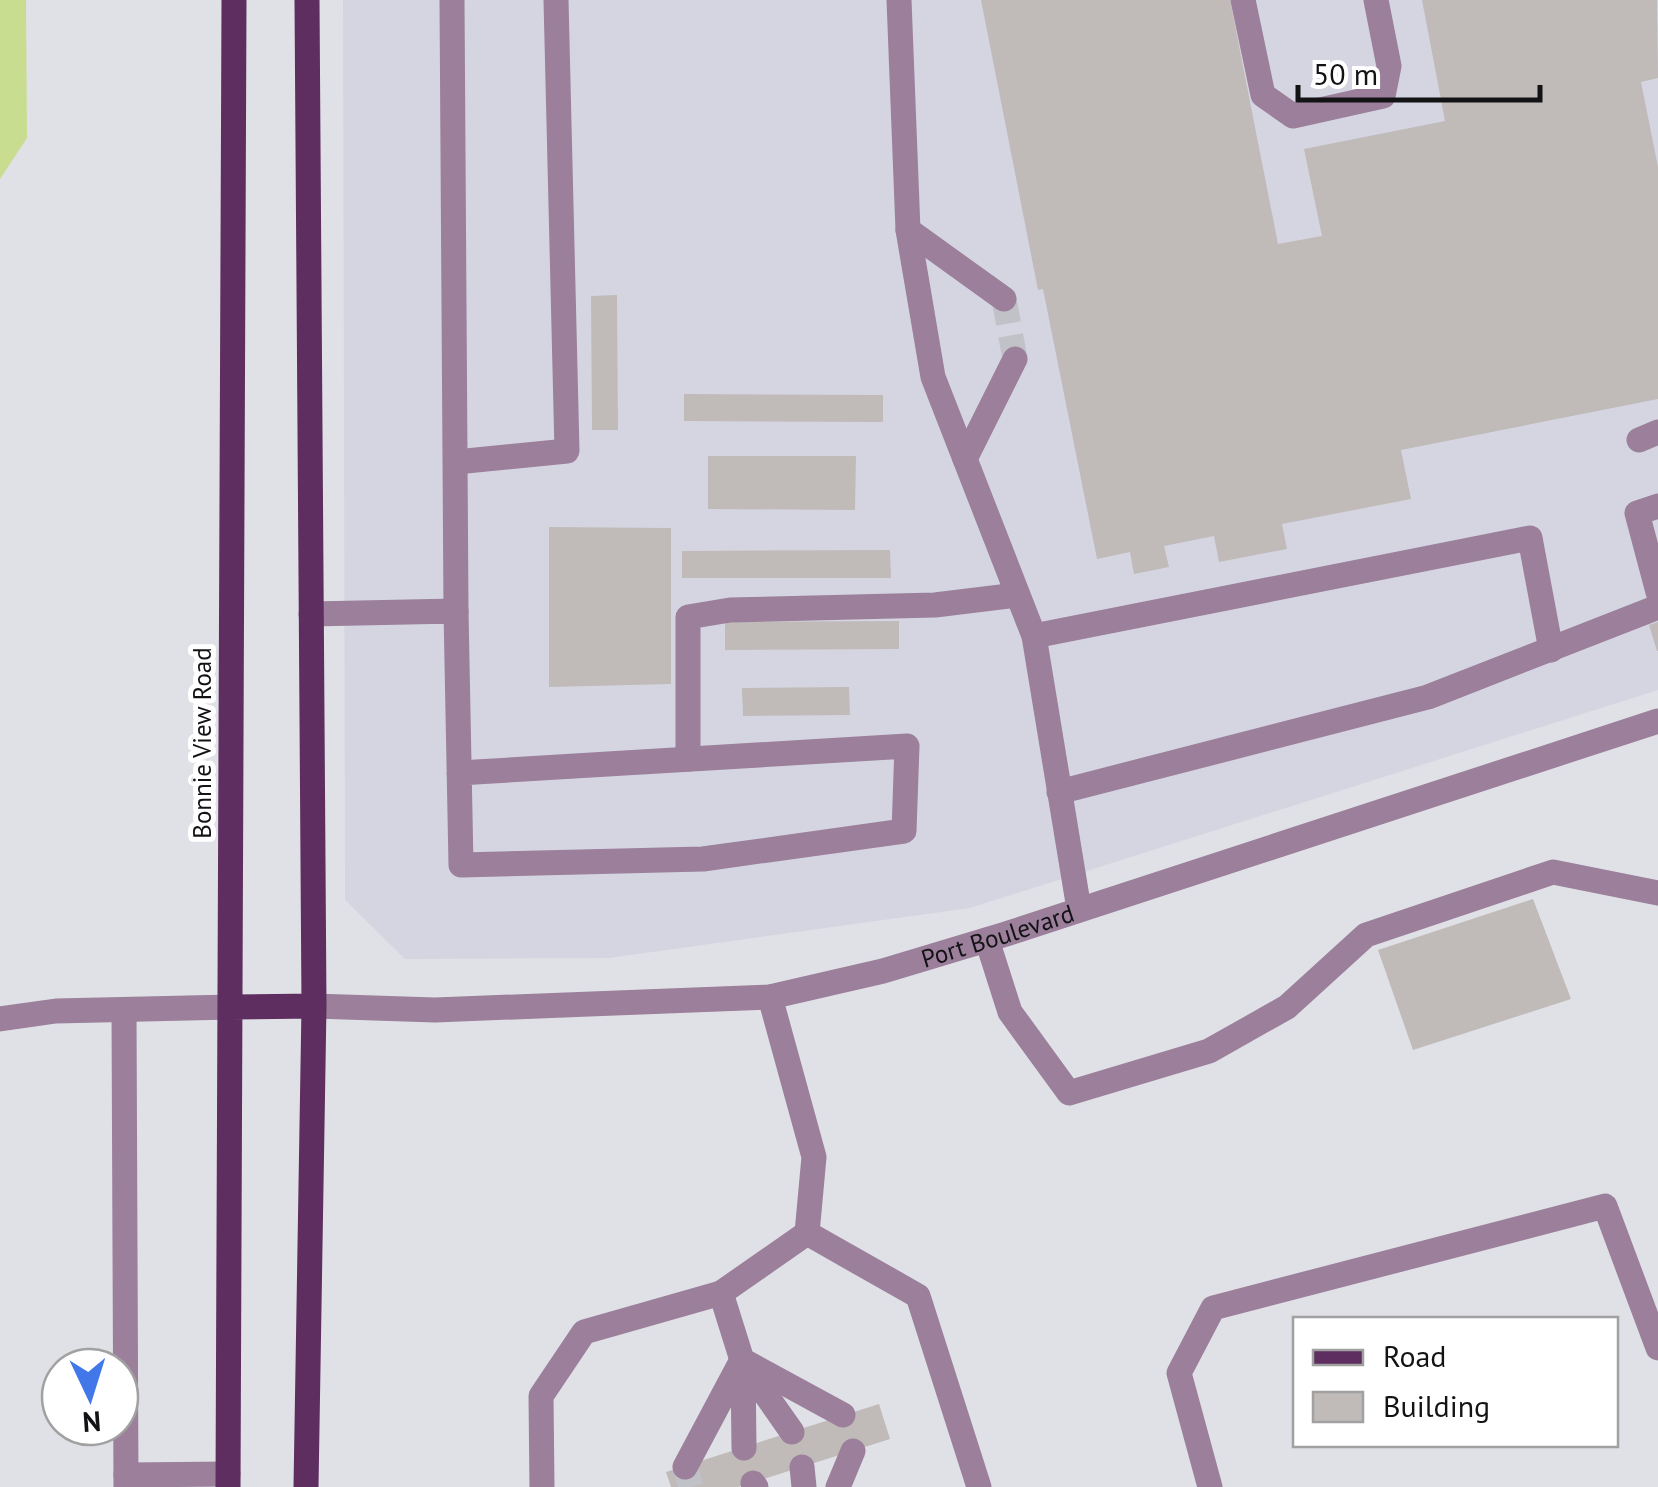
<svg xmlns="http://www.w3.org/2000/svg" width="1658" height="1487" viewBox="0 0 1658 1487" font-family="'PT Sans',sans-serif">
<rect width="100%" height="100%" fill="#e0e1e6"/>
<path fill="#d5d5e2" d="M343,0h1315v690l-688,218 -361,50 -204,1 -60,-59z"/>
<path fill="#c9dd91" d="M0,0h26l1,138 -27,41z"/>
<path fill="#c0bab9" d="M981,0h249l48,244 44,-8 -18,-87 141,-28 -23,-121h235l1,78 -17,4 17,85v232l-257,51 10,49 -129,25 5,25 -68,13 -5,-26 -50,10 5,21 -35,7 -4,-22 -33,7 -54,-270 -5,1z
M617,295l1,135h-26l-1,-134z
M684,394l199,1v27l-199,-1z
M708,456h148l-1,54 -147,-1z
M549,527l122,1v156l-122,3z
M890,550l1,28h-209v-27z
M899,621v28l-174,1v-28z
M1658,622v29h-1l-8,-26z
M849,687l1,28 -107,1 -1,-28z
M1533,899l38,100 -158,51 -35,-100z
M879,1404l11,35 -152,48h-67l-5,-15z"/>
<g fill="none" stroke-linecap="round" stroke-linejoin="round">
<path stroke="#c1c2c7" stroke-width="25" stroke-dasharray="25 12" stroke-linecap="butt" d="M1004,299l11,60
M685,1467l6,20"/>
<g stroke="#9b7f9b" stroke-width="25">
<path d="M452,0l4,611"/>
<path d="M899,0l9,230 25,147 101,259 45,273"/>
<path d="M1243,0l20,95 30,21 90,-20 6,-30 -13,-66"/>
<path d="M908,230l96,69"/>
<path d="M1639,440l19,-8"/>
<path d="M965,459l50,-100"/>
<path d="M456,462l111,-11 -11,-451"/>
<path d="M1658,506l-21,7 21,79"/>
<path d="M311,614l145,-3 5,254 242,-6 201,-28 3,-85 -448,27"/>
<path d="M1034,636l496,-98 21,112"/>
<path d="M688,759v-142l42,-7 205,-5 82,-10"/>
<path d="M1059,792l369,-95 230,-90"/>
<path d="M987,940l23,72 59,81 140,-42 78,-44 79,-72 187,-63 105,21"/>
<path d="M770,997l44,160 -7,76 111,63 61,191"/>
<path id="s1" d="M314,1006l121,4 335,-13 113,-26 123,-37 652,-213"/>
<path d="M124,1010l2,477"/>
<path d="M0,1019l56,-8 176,-4"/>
<path d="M721,1293l21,67 101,55"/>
<path d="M743,1365l1,83"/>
<path d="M745,1365l47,67"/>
<path d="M685,1467l57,-107"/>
<path d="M802,1467l2,20"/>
<path d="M126,1475l102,-1"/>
<path d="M753,1483l3,4"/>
<path d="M542,1487l-1,-91 43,-64 137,-39 86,-60"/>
<path d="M838,1487l15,-36"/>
<path d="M1210,1487l-31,-114 34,-65 392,-102 53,142"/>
</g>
<path stroke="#5e2e60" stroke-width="25" d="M232,1007l82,-1
M228,1487l6,-1487
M306,1487l8,-481 -7,-1006"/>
</g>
<g text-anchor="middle" stroke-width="10" stroke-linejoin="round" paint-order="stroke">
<g font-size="25" fill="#131315" stroke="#fff">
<text transform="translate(202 743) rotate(-90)" y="9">Bonnie View Road</text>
<text dy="9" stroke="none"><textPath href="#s1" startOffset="692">Port Boulevard</textPath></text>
</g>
</g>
<rect x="1293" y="1317" width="325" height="130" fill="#ffffff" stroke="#a1a1a1" stroke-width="2.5"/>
<rect x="1313" y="1350" width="50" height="15" fill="#5e2e60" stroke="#a1a1a1" stroke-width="2.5"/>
<text x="1383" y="1367" font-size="30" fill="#131315">Road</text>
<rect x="1313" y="1392" width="50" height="30" fill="#c0bab9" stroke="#a1a1a1" stroke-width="2.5"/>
<text x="1383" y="1417" font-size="30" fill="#131315">Building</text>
<g transform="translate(90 1397) rotate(176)"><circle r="48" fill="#ffffff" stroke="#a1a1a1" stroke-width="2.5"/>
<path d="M0-8L18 38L0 25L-18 38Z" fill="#4177e8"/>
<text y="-15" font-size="28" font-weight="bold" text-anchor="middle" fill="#131315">N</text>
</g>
<path d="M1298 85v15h242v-15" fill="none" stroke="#131315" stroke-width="5"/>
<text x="1313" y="85" font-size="30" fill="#131315" stroke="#ffffff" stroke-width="8" paint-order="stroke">50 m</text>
</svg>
